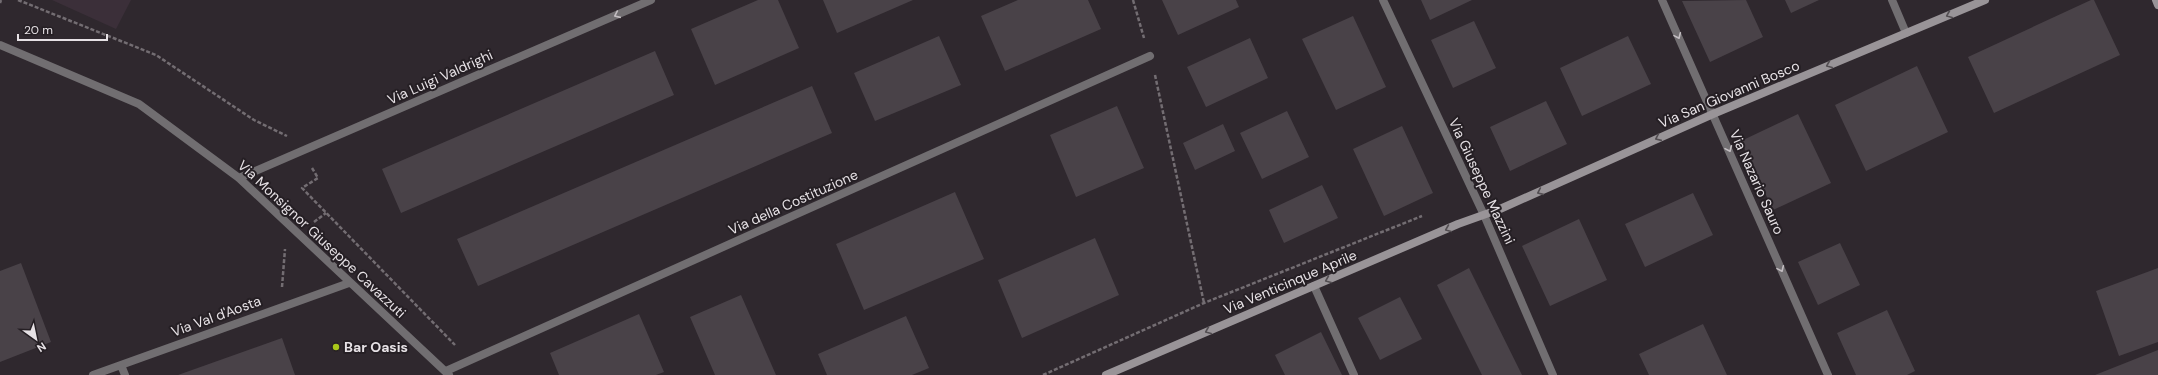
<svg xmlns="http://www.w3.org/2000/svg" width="2158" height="375" viewBox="0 0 2158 375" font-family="'DM Sans',sans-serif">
<rect width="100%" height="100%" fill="#2f282e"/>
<path fill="#3b2f39" d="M52,0h79l-15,29z"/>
<path fill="#494248" d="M758,0h20l21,48 -84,37 -24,-56z
M823,0h90l-76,33z
M1018,0h70l13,29 -96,42 -24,-55z
M1162,0h74l3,7 -61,28z
M1421,0h51l-42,20z
M1746,0l17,37 -53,25 -28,-61z
M1785,0h34l-28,13z
M2091,0h3l26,55 -126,58 -26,-56z
M1353,16l33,71 -50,23 -34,-71z
M1474,21l22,47 -43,20 -22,-48z
M939,36l22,49 -86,36 -21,-48z
M1628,36l23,48 -69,32 -22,-48z
M1250,38l18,40 -62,29 -19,-40z
M655,51l19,44 -273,118 -19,-44z
M1917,66l31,66 -82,39 -31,-66z
M812,86l20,47 -354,153 -21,-47z
M1546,101l21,43 -57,27 -20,-44z
M1117,106l27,62 -68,29 -26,-62z
M1287,111l22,46 -47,22 -22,-46z
M1798,114l33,69 -58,27 -32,-69z
M1223,124l12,27 -40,19 -12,-27z
M1402,126l31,67 -49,23 -31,-67z
M1322,185l16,33 -54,25 -15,-33z
M955,192l29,67 -120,51 -28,-66z
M1693,193l20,42 -68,32 -20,-43z
M1579,219l28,61 -57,26 -28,-60z
M1095,238l24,57 -97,43 -24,-58z
M1840,243l20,42 -42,20 -20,-43z
M21,263l30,79 -51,20v-91z
M1469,268l53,107h-40l-45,-90z
M2158,268v74l-39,14 -23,-65z
M741,295l35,80h-61l-25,-58z
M1400,297l22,42 -42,21 -22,-42z
M1887,310l28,61 -8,4h-51l-19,-42z
M639,314l25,58 -8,3h-97l-9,-22z
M906,316l23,52 -17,7h-85l-9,-21z
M1703,324l24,51h-78l-10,-21z
M1321,332l21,43h-57l-10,-20z
M282,338l13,37h-117z
M2158,350v25h-63z"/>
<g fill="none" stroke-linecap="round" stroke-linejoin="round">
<path stroke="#736d72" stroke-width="2.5" stroke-dasharray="4 2" stroke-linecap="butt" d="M18,0l138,55 98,65 33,16
M1133,0l11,38
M0,3l1,-3
M1155,75l49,228
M312,168l6,10 -16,10 153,157
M314,222l12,-9
M282,287l3,-38
M1043,375l161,-72 218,-87"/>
<path stroke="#716e71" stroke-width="8" d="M1383,0l101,215 69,160
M1662,0l166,375
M1892,0l14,33
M0,45l139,59 100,74 210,197
M239,178l412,-178
M1314,286l40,89
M121,365l4,10
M446,371l704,-315
M93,375l256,-92"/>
<path stroke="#999498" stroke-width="8" d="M2156,0l2,5
M1106,375l352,-151 42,-15 213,-95 272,-114"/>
</g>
<defs><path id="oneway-chevron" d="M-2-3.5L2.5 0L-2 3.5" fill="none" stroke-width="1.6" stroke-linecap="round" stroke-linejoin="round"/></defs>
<g stroke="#c3bec2">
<use href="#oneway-chevron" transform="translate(617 15) rotate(156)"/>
<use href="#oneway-chevron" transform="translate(1678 36) rotate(66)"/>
<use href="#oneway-chevron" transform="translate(1729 149) rotate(66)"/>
<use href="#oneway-chevron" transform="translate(1781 269) rotate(66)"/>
</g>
<g stroke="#534e52">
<use href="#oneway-chevron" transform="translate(1949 15) rotate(157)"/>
<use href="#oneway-chevron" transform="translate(1829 65) rotate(157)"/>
<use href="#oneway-chevron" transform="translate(1658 138) rotate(156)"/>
<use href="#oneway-chevron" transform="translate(1540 192) rotate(156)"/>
<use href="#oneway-chevron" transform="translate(1448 229) rotate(157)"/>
<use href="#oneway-chevron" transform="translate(1328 280) rotate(157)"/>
<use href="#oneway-chevron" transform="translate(1208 331) rotate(157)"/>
</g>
<circle fill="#a9c71a" stroke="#251f24" stroke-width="1.5" cx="336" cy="347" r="4"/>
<g text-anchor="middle" stroke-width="4" stroke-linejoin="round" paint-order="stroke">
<g font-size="14" fill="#e6e1e5" stroke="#251f24">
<text transform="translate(440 77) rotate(-24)" y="5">Via Luigi Valdrighi</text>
<text transform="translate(1729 94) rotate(-23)" y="5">Via San Giovanni Bosco</text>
<text transform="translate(1482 181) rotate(65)" y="5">Via Giuseppe Mazzini</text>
<text transform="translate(1757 182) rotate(66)" y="5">Via Nazario Sauro</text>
<text transform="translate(793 202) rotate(-24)" y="5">Via della Costituzione</text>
<text transform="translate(322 239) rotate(43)" y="5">Via Monsignor Giuseppe Cavazzuti</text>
<text transform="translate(1290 282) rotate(-23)" y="5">Via Venticinque Aprile</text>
<text transform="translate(216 316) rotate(-20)" y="5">Via Val d'Aosta</text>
</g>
<g font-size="14" font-weight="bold" fill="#e6e1e5" stroke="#251f24" text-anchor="start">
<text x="344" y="352">Bar Oasis</text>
</g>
</g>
<g transform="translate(36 339) rotate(147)" stroke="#251f24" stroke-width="3" paint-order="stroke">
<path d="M0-3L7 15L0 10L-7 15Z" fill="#e6e1e5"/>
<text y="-6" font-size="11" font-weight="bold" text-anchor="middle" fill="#e6e1e5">N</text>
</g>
<path d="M18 34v6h89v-6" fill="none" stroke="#e6e1e5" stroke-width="2"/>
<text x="24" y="34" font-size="12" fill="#e6e1e5" stroke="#251f24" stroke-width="3" paint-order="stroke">20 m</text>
</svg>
